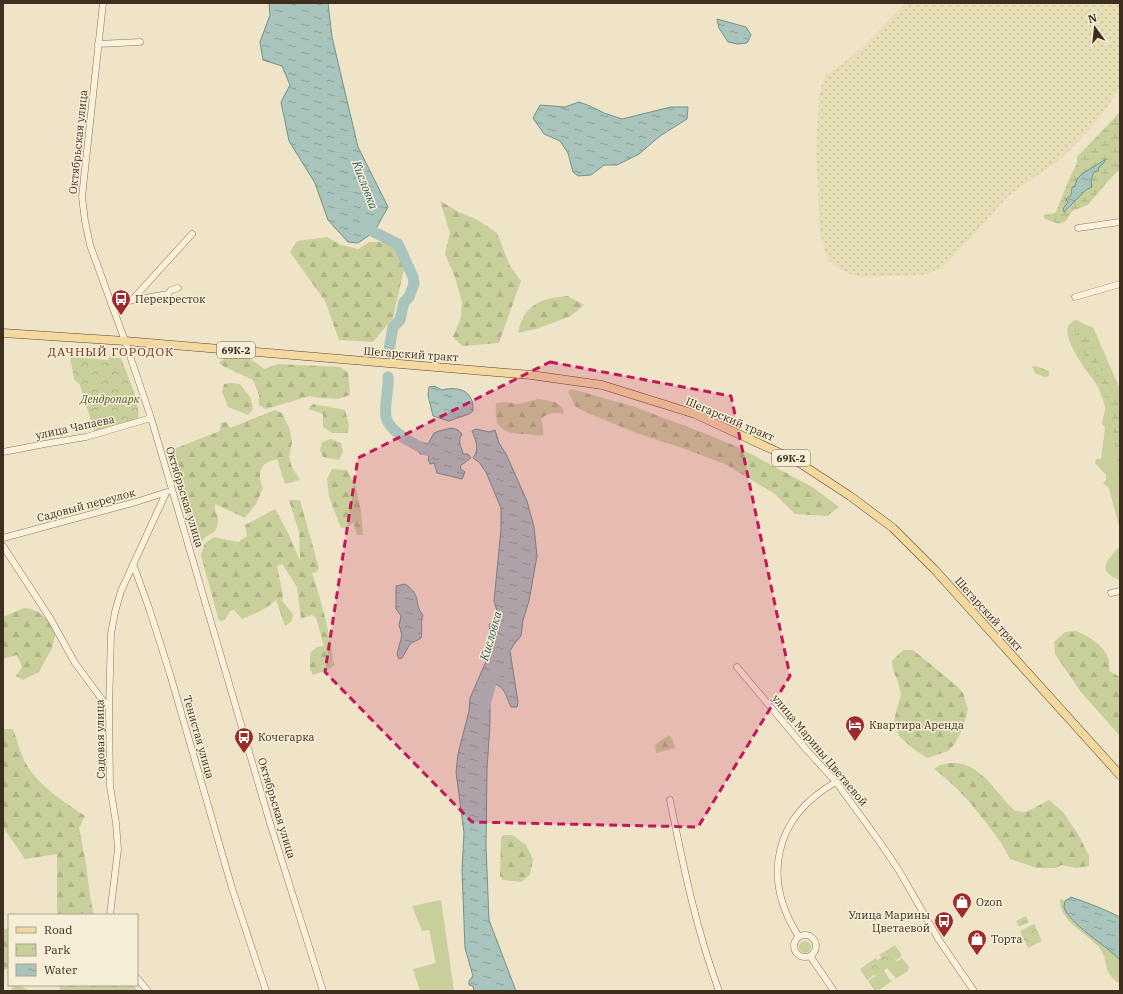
<svg xmlns="http://www.w3.org/2000/svg" width="1123" height="994" viewBox="0 0 1123 994" font-family="'IBM Plex Serif',serif">
<defs>
<pattern id="farmland-dots" width="8" height="8" patternUnits="userSpaceOnUse"><rect width="8" height="8" fill="#e6deb5"/><path d="M2 2h.1M6 6h.1" fill="none" stroke="#c6bf9b" stroke-width="1.8" stroke-linecap="round"/></pattern>
<pattern id="forest-firs" width="22" height="20" patternUnits="userSpaceOnUse"><rect width="22" height="20" fill="#c9cf9b"/><path d="M5 1l3.5 6h-7zM16 11l3.5 6h-7z" fill="#aeb285"/></pattern>
<pattern id="wetland-marsh" width="20" height="14" patternUnits="userSpaceOnUse"><rect width="20" height="14" fill="#c9cf9b"/><path d="M1 5h8M5 5V1M11 12h8M15 12V8" fill="none" stroke="#aeb285"/></pattern>
<pattern id="park-crowns" width="20" height="18" patternUnits="userSpaceOnUse"><rect width="20" height="18" fill="#c9cf9b"/><path d="M2 6a3 3 0 1 1 6 0M12 15a3 3 0 1 1 6 0" fill="none" stroke="#aeb285"/></pattern>
<pattern id="water-ripples" width="26" height="14" patternUnits="userSpaceOnUse"><rect width="26" height="14" fill="#a9c4bc"/><path d="M2 4q2-2 4 0t4 0M15 11q2-2 4 0t4 0" fill="none" stroke="#8ba098"/></pattern>
</defs>
<rect width="100%" height="100%" fill="#f0e4c8"/>
<path fill="url(#farmland-dots)" d="M906,3h214v85l-21,31 -27,29 -14,13 -50,35 -50,56 -16,16 -18,7 -64,2 -18,-6 -14,-11 -4,-9 -5,-26 -1,-41 -2,-29 3,-58 3,-13 4,-9 14,-9 20,-16z"/>
<path fill="#c9cf9b" d="M1077,320l9,5 7,2 27,62v141l-11,-42 -6,-5 3,-3v-5l-11,-12 1,-4h5l4,-32 -3,-3c0,-6 4,-12 3,-18 -3,-9 -7,-21 -13,-28 -9,-12 -28,-37 -24,-52l5,-5z
M1120,546v32l-1,2c-25,-11 -10,-21 1,-34z
M1060,899l5,2 -1,5 8,13 42,34 6,7v24c-3,-2 -7,-5 -9,-8 -8,-10 -3,-20 -14,-31 -13,-13 -38,-25 -37,-46z
M441,900l13,91h-34l-7,-22 23,-6 -7,-33 -7,1 -10,-25z
M799 947a6 6 0 1 1 12 0a6 6 0 1 1-12 0Z
M895,945l6,9v3l-5,3 -6,-8 -9,6v-1l-2,-2z
M876,958v1l2,1 -10,6 6,9 -7,5 -7,-11z
M902,958l8,10 -2,1v2l-13,8v-2l-8,-9z
M884,970l5,9 3,2 -13,9 -1,-1 -3,2 -7,-10z"/>
<path fill="url(#forest-firs)" d="M440,201l19,11 19,8 19,13 13,33 11,15 -22,62 -37,3 -9,-9 8,-20 1,-15 -7,-25 -10,-23 5,-21z
M327,237l14,8 17,4 11,-7h24l11,27 -11,49 -20,24 -34,-2 -14,-39 -35,-49 7,-11z
M568,296l16,9 -13,11 -35,13 -18,4c6,-28 22,-35 50,-37z
M226,357c20,0 22,-2 38,12l14,-5 62,3 8,5 2,23 -12,4 -19,-1 -9,-2 -44,13 -7,-4v-10l-6,-15 -30,-14 -4,-3z
M230,383l10,1 11,14 2,11 -5,6 -20,-8 -6,-15 2,-8z
M571,389l5,1 59,17 79,30 26,11 74,40 25,19 -12,9 -32,-2 -20,-20 -50,-30 -43,-16 -43,-14 -49,-20 -14,-7 -8,-15z
M539,399c11,2 20,2 25,12l-1,3c-8,-2 -16,-1 -22,5l2,8v8c-7,2 -9,-1 -16,-1 -23,0 -34,-5 -31,-31l9,-1 13,2z
M313,404l32,6 4,15 -1,8h-16l-9,-6v-13l-15,-5z
M275,410l7,3 8,17 2,12 -3,15 3,10 8,13 -15,4 -8,-25c-18,4 -20,14 -14,29l-7,16 -11,14 -30,-14c-1,8 3,10 3,16 -1,16 -8,11 -15,20 -3,2 -4,5 -6,8l-26,-98 49,-19 1,-8 5,-1 4,6z
M331,439l10,4 2,9 -4,8 -16,-3 -3,-7 2,-8z
M332,469l15,1 9,18 5,23 2,24h-6l-4,-13 -4,5 -8,1 -12,-31 -2,-18z
M289,500h11l19,68 -2,4 -5,1c10,30 18,60 22,92l-6,5 -15,5 -3,-6v-16l7,-6 7,-1 -8,-28 -4,-3 -11,4 -4,-32 -15,-23 -5,2 6,29 -1,6 11,13 -1,7 -7,5 -9,-26c-10,9 -21,14 -34,19l-8,-9 -4,1 -5,9 -6,1 -18,-66 4,-12 9,-6 24,5 9,-6 -2,-11 30,-16 13,24 12,28 -1,-29z
M24,608c18,2 22,10 32,24l-4,16 -13,24 -16,8 -7,-4 6,-9 -5,-12 -14,4v-42z
M1076,631c12,5 28,14 32,27 2,3 1,9 1,13l11,6v59l-40,-45 -25,-37 -1,-12 11,-10z
M903,650h10l44,36 6,7 5,16 -5,19 -9,17 -6,6 -21,7 -16,-11 -12,-11 -5,-16 7,-26 -4,-15 -4,-9 -1,-9z
M3,729h10c4,11 8,28 15,38 12,20 38,36 57,49l-6,12 7,35 4,33 4,19h-37v-61l-32,5 -22,-32z
M669,735l4,5 2,8 -19,5 -1,-8z
M950,763c4,0 9,0 13,1 21,6 37,33 52,47l11,1 23,-12 14,12 15,22 11,22v10l-13,2 -14,-3 -7,3h-18l-27,-9c-5,-11 -12,-21 -20,-31 -18,-24 -32,-41 -56,-59l6,-4z
M503,835h9l14,10 7,14 -3,16 -9,7 -18,-2 -3,-4 1,-37z
M3,929h6v40l-6,1z
M13,985c5,0 13,2 15,6h-17z
M59,985h74l5,6h-78z"/>
<path fill="url(#wetland-marsh)" fill-rule="evenodd" d="M1120,112v57l-12,12 -20,24 -16,6 -6,10 -7,3 -14,-5 -2,-3c4,-3 9,-1 13,-4l11,-28 10,-21v-6zM1105,159l-2,5 -4,3 -1,4 -3,1 -4,8v7l-28,22 5,-7 4,-15 3,-1 2,-7 5,-5z
M1081,326l10,17 3,10 11,20 15,33v100l-2,-19 2,-6 -2,-8 -5,-49 -2,-10 3,-5 -9,-14 -2,-9 -10,-15 -4,3c-2,-4 -1,-7 -2,-12 -2,-13 -14,-21 -12,-35z
M1036,366l13,5v5l-4,1 -9,-3 -4,-7z"/>
<path fill="url(#park-crowns)" d="M70,357l38,3 1,-3 12,1c5,14 21,49 17,61l-33,10 -11,2 -14,-46 -6,-6z
M1026,916l3,6 -10,5 -3,-6z
M1034,924l8,17 -14,7 -8,-17z
M890,952l7,10 -22,14 -7,-10z"/>
<path fill="url(#water-ripples)" stroke="#6f938a" d="M269,3h59l4,34 26,110 30,60 -14,25 -16,11 -10,-1 -20,-22 -13,-37 -26,-42 -8,-39 9,-17 -8,-19 -19,-6 -3,-18 10,-27z
M717,19l29,8 5,8 -4,8 -9,1 -10,-2 -9,-14z
M579,102l11,4 14,7 18,6 49,-12h17l-1,12 -27,17 -21,18 -22,11h-13l-13,10 -13,1 -5,-4 -5,-19 -8,-12 -16,-7 -11,-16 7,-13 25,2z
M1106,159l-3,5 -4,3 -1,4 -4,1 -3,8 1,7 -6,3 -22,22 -1,-3 5,-7 -2,-3 5,-4 1,-8 3,-1 2,-7 5,-5z
M434,386l8,4c11,-3 26,-2 30,11 1,3 1,7 1,10l-4,3 -20,7 -16,-5 -5,-21 1,-8z
M452,428l6,2 4,4c-5,9 -1,10 1,20h5l3,4 -11,8 1,3 4,3 -3,7 -25,-6 -3,-10 -4,1 -2,-5 1,-2 -2,-3h-7l-7,-11 5,-2 10,3 6,-11 5,-2z
M476,429l13,3 6,-2 4,13 7,11 21,47 7,26 3,29 -8,45 -6,19 -2,16 -7,8 -4,7 8,51 -1,5h-6c-7,-16 -6,-21 -24,-26l-1,6 4,14v22l-3,47 -1,76 3,74 27,71h-42l-1,-5 -4,-1v-4l4,-5 -8,-28 -3,-78 2,-37 -8,-61 2,-18 11,-43 1,-13 21,-48 -3,-9 2,-17 6,-5 2,-5 -4,-13 7,-72v-21l-15,-36 -7,-10 -6,-4c7,-10 3,-17 -1,-27z
M405,584c18,12 8,20 18,31 -3,8 0,16 -2,23l-11,6 -8,14 -3,1 -2,-5 5,-19 -3,-10 2,-9 -5,-7v-23z
M1071,897c17,6 33,12 49,20v43c-13,-14 -52,-37 -56,-53 0,-2 1,-4 1,-6z"/>
<g fill="none" stroke-linecap="round" stroke-linejoin="round">
<path stroke="#a9c4bc" stroke-width="11" d="M365,222l3,5 6,5 24,12 15,33 1,7 -5,13 -5,5 -4,18 -7,7 -4,23
M388,377c1,13 -4,27 -2,40 3,15 28,27 40,33
M484,708l11,-39"/>
<defs>
<path id="minor" d="M103,3l-21,194 3,24 5,24 35,96 26,77 119,405 53,168
M98,44l42,-2
M1078,228l42,-6
M1075,297l45,-13
M132,300l60,-66
M111,304l57,-10 3,-4 7,-2
M3,452l47,-9 36,-6 65,-19
M3,538l133,-36 31,-10
M3,546l47,72 25,45 34,46
M133,564l16,44 21,66 62,214 34,103
M1111,593l9,-2
M737,667l68,81 31,34 43,59 19,28 41,71 35,51
M670,800c13,65 26,129 49,191
M110,915l8,-66 -2,-26 -6,-37 -1,-77 2,-75 4,-22 6,-21 45,-98
M794 946a11 11 0 1 1 22 0a11 11 0 1 1-22 0Z
M799,937c-38,-59 -25,-120 37,-155
M810,956l24,35
M137,978l11,13"/>
<path id="major" d="M3,333l122,8 406,34 71,10 93,29 100,46 55,36 43,32 41,41 186,206"/>
</defs>
<use href="#minor" stroke="#8d765c" stroke-width="7"/>
<use href="#major" stroke="#5b4430" stroke-width="9"/>
<use href="#minor" stroke="#faf1dc" stroke-width="6"/>
<use href="#major" stroke="#f3d9a0" stroke-width="8"/>
</g>
<path fill="#c2185b" fill-opacity="0.2" stroke="#c2185b" stroke-width="3" stroke-dasharray="8 5" stroke-linejoin="round" d="M550,362l181,34 59,280 -92,151 -226,-5 -147,-150 33,-214z"/>
<defs>
<symbol id="bus-pin" viewBox="-11 -11 22 30"><path d="M0 17L-7.5 6A9.5 9.5 0 1 1 7.5 6Z" fill="#9e2a2b" stroke="#f7eed8"/><path d="M-5-6H5V4H4V6H2V4H-2V6H-4V4H-5ZM-3.5-4V0h7V-4ZM-3.5 1.2v1.5H-2V1.2ZM2 1.2v1.5H3.5V1.2Z" fill="#fff"/></symbol>
<symbol id="hotel-pin" viewBox="-11 -11 22 30"><path d="M0 17L-7.5 6A9.5 9.5 0 1 1 7.5 6Z" fill="#9e2a2b" stroke="#f7eed8"/><path d="M-6-4.5h1.5V1H6V5H4.5V3h-9V5H-6ZM-4 0a1.8 1.8 0 1 1 3.6 0ZM.5 0V-2.5h3Q6-2.5 6 0Z" fill="#fff"/></symbol>
<symbol id="shop-pin" viewBox="-11 -11 22 30"><path d="M0 17L-7.5 6A9.5 9.5 0 1 1 7.5 6Z" fill="#9e2a2b" stroke="#f7eed8"/><path d="M-5-2.5h2.3a2.7 3.5 0 0 1 5.4 0H5L5.5 6h-11ZM-1.5-2.5h3a1.5 2.3 0 0 0-3 0Z" fill="#fff"/></symbol>
</defs>
<g fill-rule="evenodd">
<use href="#bus-pin" x="110" y="288" width="22" height="30"/>
<use href="#hotel-pin" x="844" y="714" width="22" height="30"/>
<use href="#bus-pin" x="233" y="726" width="22" height="30"/>
<use href="#shop-pin" x="951" y="891" width="22" height="30"/>
<use href="#bus-pin" x="933" y="910" width="22" height="30"/>
<use href="#shop-pin" x="966" y="928" width="22" height="30"/>
</g>
<g text-anchor="middle" stroke-width="3" stroke-linejoin="round" paint-order="stroke">
<g fill="#f7eed8" stroke="#756857" stroke-width="1">
<rect x="217" y="342" width="38" height="16" rx="3"/>
<rect x="772" y="450" width="38" height="16" rx="3"/>
</g>
<g font-size="10" font-weight="bold" fill="#3d2e20">
<text x="236" y="354">69К-2</text>
<text x="791" y="462">69К-2</text>
</g>
<g font-size="11" fill="#3d2e20" stroke="#f7eed8">
<text transform="translate(78 142) rotate(-84)" y="4">Октябрьская улица</text>
<text transform="translate(411 354) rotate(4)" y="4">Шегарский тракт</text>
<text transform="translate(730 419) rotate(23)" y="4">Шегарский тракт</text>
<text transform="translate(75 427) rotate(-12)" y="4">улица Чапаева</text>
<text transform="translate(185 497) rotate(73)" y="4">Октябрьская улица</text>
<text transform="translate(86 505) rotate(-15)" y="4">Садовый переулок</text>
<text transform="translate(989 614) rotate(48)" y="4">Шегарский тракт</text>
<text transform="translate(199 737) rotate(74)" y="4">Тенистая улица</text>
<text transform="translate(100 739) rotate(-91)" y="4">Садовая улица</text>
<text transform="translate(820 750) rotate(50)" y="4">улица Марины Цветаевой</text>
<text transform="translate(277 808) rotate(73)" y="4">Октябрьская улица</text>
</g>
<g font-size="11" fill="#3d2e20" stroke="#f7eed8" text-anchor="start">
<text x="135" y="303">Перекресток</text>
<text x="869" y="729">Квартира Аренда</text>
<text x="258" y="741">Кочегарка</text>
<text x="976" y="906">Ozon</text>
<text x="930" y="919" text-anchor="end">Улица Марины<tspan x="930" dy="13">Цветаевой</tspan></text>
<text x="991" y="943">Торта</text>
</g>
<g font-size="11" font-style="italic" fill="#4d5a26" stroke="#f7eed8">
<text x="110" y="403">Дендропарк</text>
</g>
<g font-size="12" font-style="italic" fill="#2f5d5a" stroke="#f7eed8">
<text transform="translate(365 185) rotate(69)" y="4">Кисловка</text>
<text transform="translate(491 636) rotate(-74)" y="4">Кисловка</text>
</g>
<g font-size="12" letter-spacing="1" fill="#6b2e1e" stroke="#f7eed8">
<text x="111" y="356">ДАЧНЫЙ ГОРОДОК</text>
</g>
</g>
<rect width="1123" height="994" fill="none" stroke="#3d2e20" stroke-width="8"/>
<rect x="8" y="914" width="130" height="72" fill="#f7eed8" stroke="#ada18e"/>
<rect x="16" y="927" width="20" height="6" fill="#f3d9a0" stroke="#ada18e"/>
<text x="44" y="934" font-size="12" fill="#3d2e20">Road</text>
<rect x="16" y="944" width="20" height="12" fill="url(#park-crowns)" stroke="#ada18e"/>
<text x="44" y="954" font-size="12" fill="#3d2e20">Park</text>
<rect x="16" y="964" width="20" height="12" fill="url(#water-ripples)" stroke="#ada18e"/>
<text x="44" y="974" font-size="12" fill="#3d2e20">Water</text>
<g transform="translate(1095 28) rotate(345)" stroke="#f7eed8" stroke-width="3" paint-order="stroke">
<path d="M0-3L7 15L0 10L-7 15Z" fill="#3d2e20"/>
<text y="-6" font-size="11" font-weight="bold" text-anchor="middle" fill="#3d2e20">N</text>
</g>
</svg>
